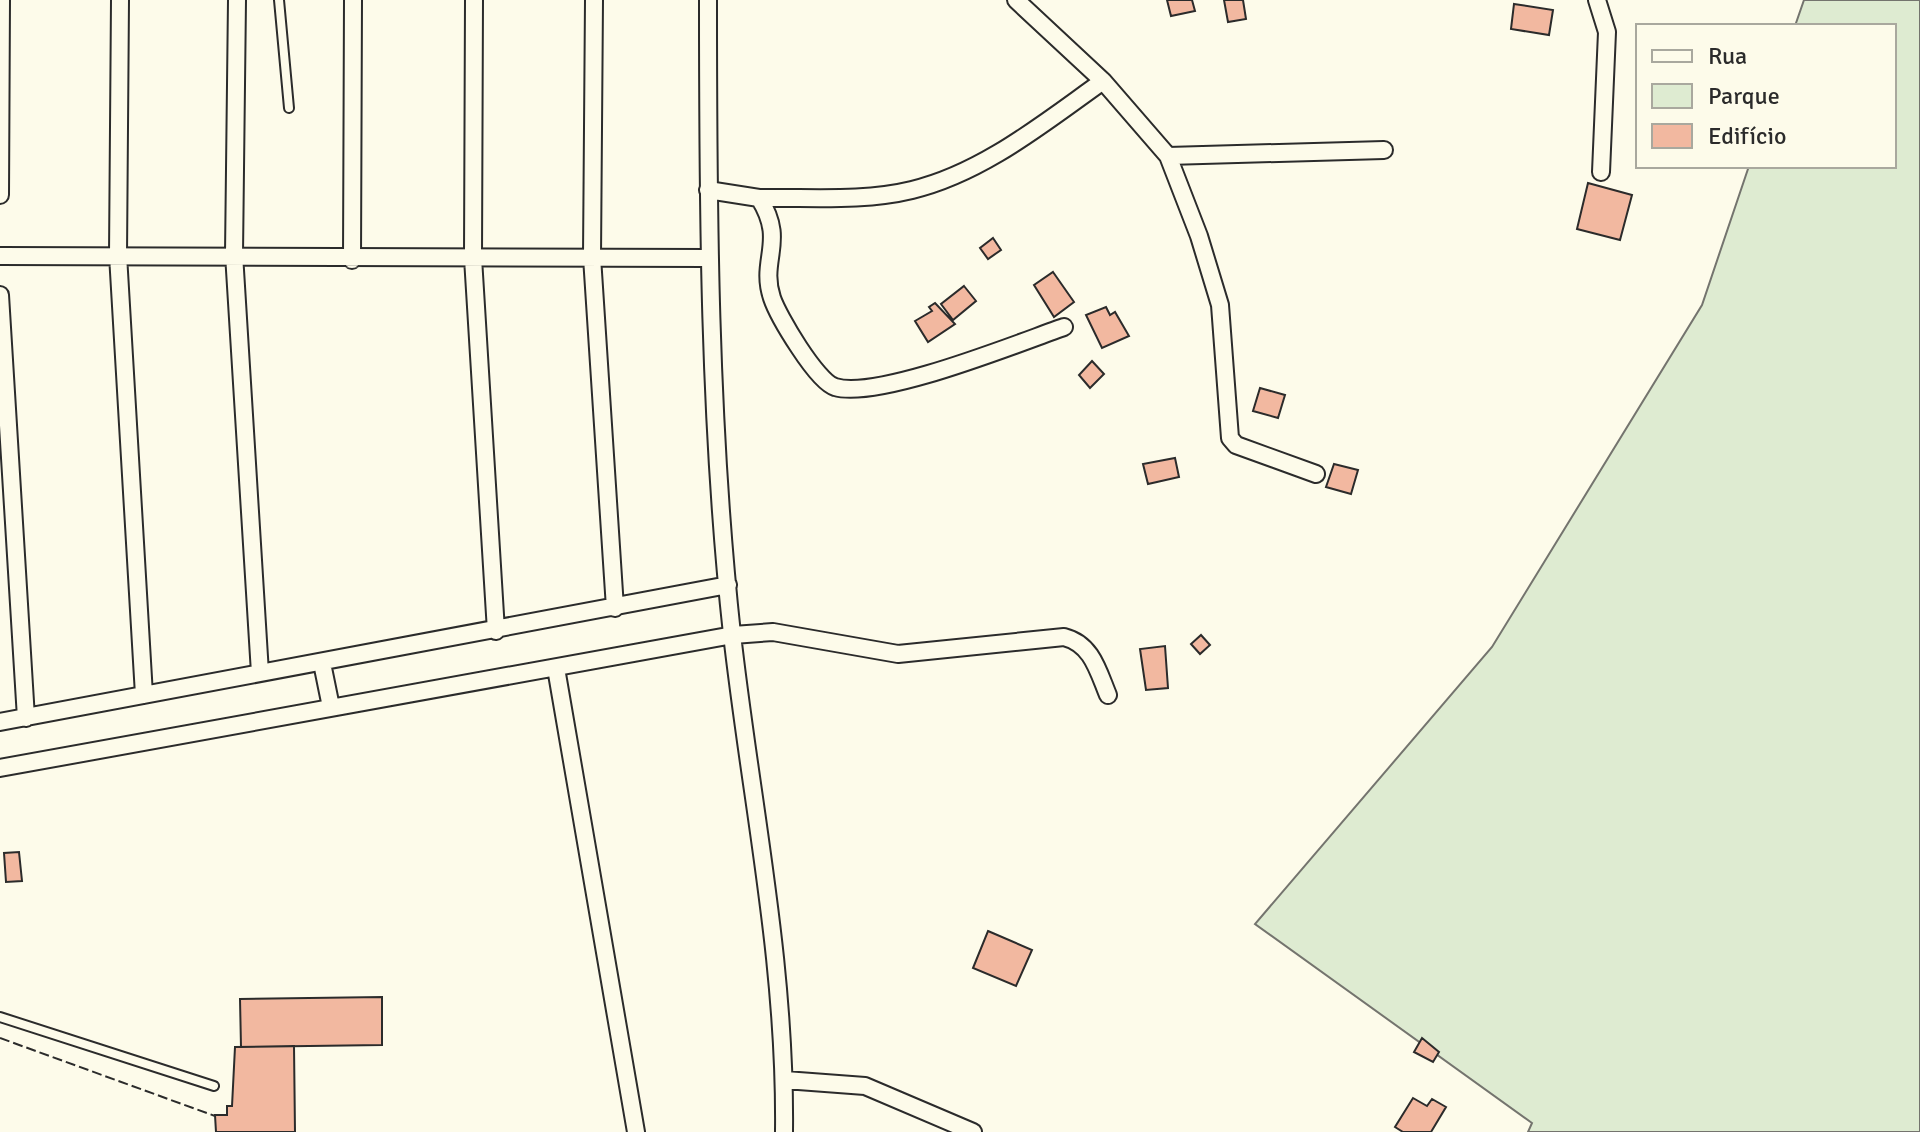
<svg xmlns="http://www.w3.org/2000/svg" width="1920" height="1132" viewBox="0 0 1920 1132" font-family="Signika,sans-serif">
<rect width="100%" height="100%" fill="#fdfbea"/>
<path fill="#deebd1" stroke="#74746e" stroke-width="2" d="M1804,0h116v1132h-392l4,-9 -277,-199 237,-277 210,-342 47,-139h145v-140h-99z"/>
<path fill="#f2b8a0" stroke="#2b2b2b" stroke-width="2" d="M1167,0h25l3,11 -24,5z
M1224,0h19l3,19 -18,3z
M1514,4l39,6 -4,25 -38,-6z
M1588,183l44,12 -12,45 -43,-11z
M993,238l8,12 -13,9 -8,-11z
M1053,272l21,30 -20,15 -20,-32z
M964,286l12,15 -23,19 -12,-16z
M935,303l20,21 -27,18 -13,-21 17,-10 -3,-4z
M1106,307l4,8 5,-3 14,24 -27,12 -16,-33z
M1092,361l12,13 -14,14 -11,-13z
M1260,388l25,7 -7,23 -25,-7z
M1175,458l4,19 -31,7 -5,-20z
M1334,464l24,6 -7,24 -25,-7z
M1201,635l9,10 -10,9 -9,-10z
M1165,646l3,42 -22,2 -6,-41z
M19,852l3,29 -16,1 -2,-29z
M988,931l44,19 -16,36 -43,-18z
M382,997v48l-141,2 -1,-48z
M1422,1038l17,14 -6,10 -19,-10z
M294,1046l1,86h-79l-1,-17h12v-9h5l3,-59z
M1413,1098l14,8 5,-7 14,8 -15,25h-28l-8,-5z"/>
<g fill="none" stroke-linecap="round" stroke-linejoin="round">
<defs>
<path id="service" d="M279,0l10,108
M0,1017l214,69"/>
<path id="minor" d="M120,0l-2,255 26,440
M237,0l-3,254 26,419
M474,0l-1,258 23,373
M594,0l-2,257 23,351
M708,0c0,211 1,424 24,634 19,169 54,326 52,498
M1016,0l87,81 65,75 31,80 21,69 10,133 6,7 80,29
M1597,0l10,32 -6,140
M1168,156l216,-6
M708,190l51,8c28,44 0,61 13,100 6,18 45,84 63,89 43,13 183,-44 229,-60
M0,195l1,-195
M759,198c50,-1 104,4 153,-8 71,-17 133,-68 191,-109
M0,256l708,2
M352,260l1,-260
M0,295l26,423
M322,663l9,44
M556,668l80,464
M0,722l728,-137
M0,768l733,-133 40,-3 125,22 166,-17c28,7 34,34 44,58
M785,1080l80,6 108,46"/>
</defs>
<use href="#service" stroke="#2b2b2b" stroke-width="12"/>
<use href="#minor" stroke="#2b2b2b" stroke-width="20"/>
<use href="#service" stroke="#fdfbea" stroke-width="8"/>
<use href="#minor" stroke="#fdfbea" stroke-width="16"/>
<path stroke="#2b2b2b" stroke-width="2" stroke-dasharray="10 4" stroke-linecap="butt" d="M0,1038l215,78"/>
</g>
<rect x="1636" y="24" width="260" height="144" fill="#fdfbea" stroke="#a9a89e" stroke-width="2"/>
<rect x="1652" y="50" width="40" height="12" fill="#fdfbea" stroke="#a9a89e" stroke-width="2"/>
<text x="1708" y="64" font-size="24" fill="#2b2b2b">Rua</text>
<rect x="1652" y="84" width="40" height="24" fill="#deebd1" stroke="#a9a89e" stroke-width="2"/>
<text x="1708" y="104" font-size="24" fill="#2b2b2b">Parque</text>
<rect x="1652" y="124" width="40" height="24" fill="#f2b8a0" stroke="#a9a89e" stroke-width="2"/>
<text x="1708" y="144" font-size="24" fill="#2b2b2b">Edifício</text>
</svg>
